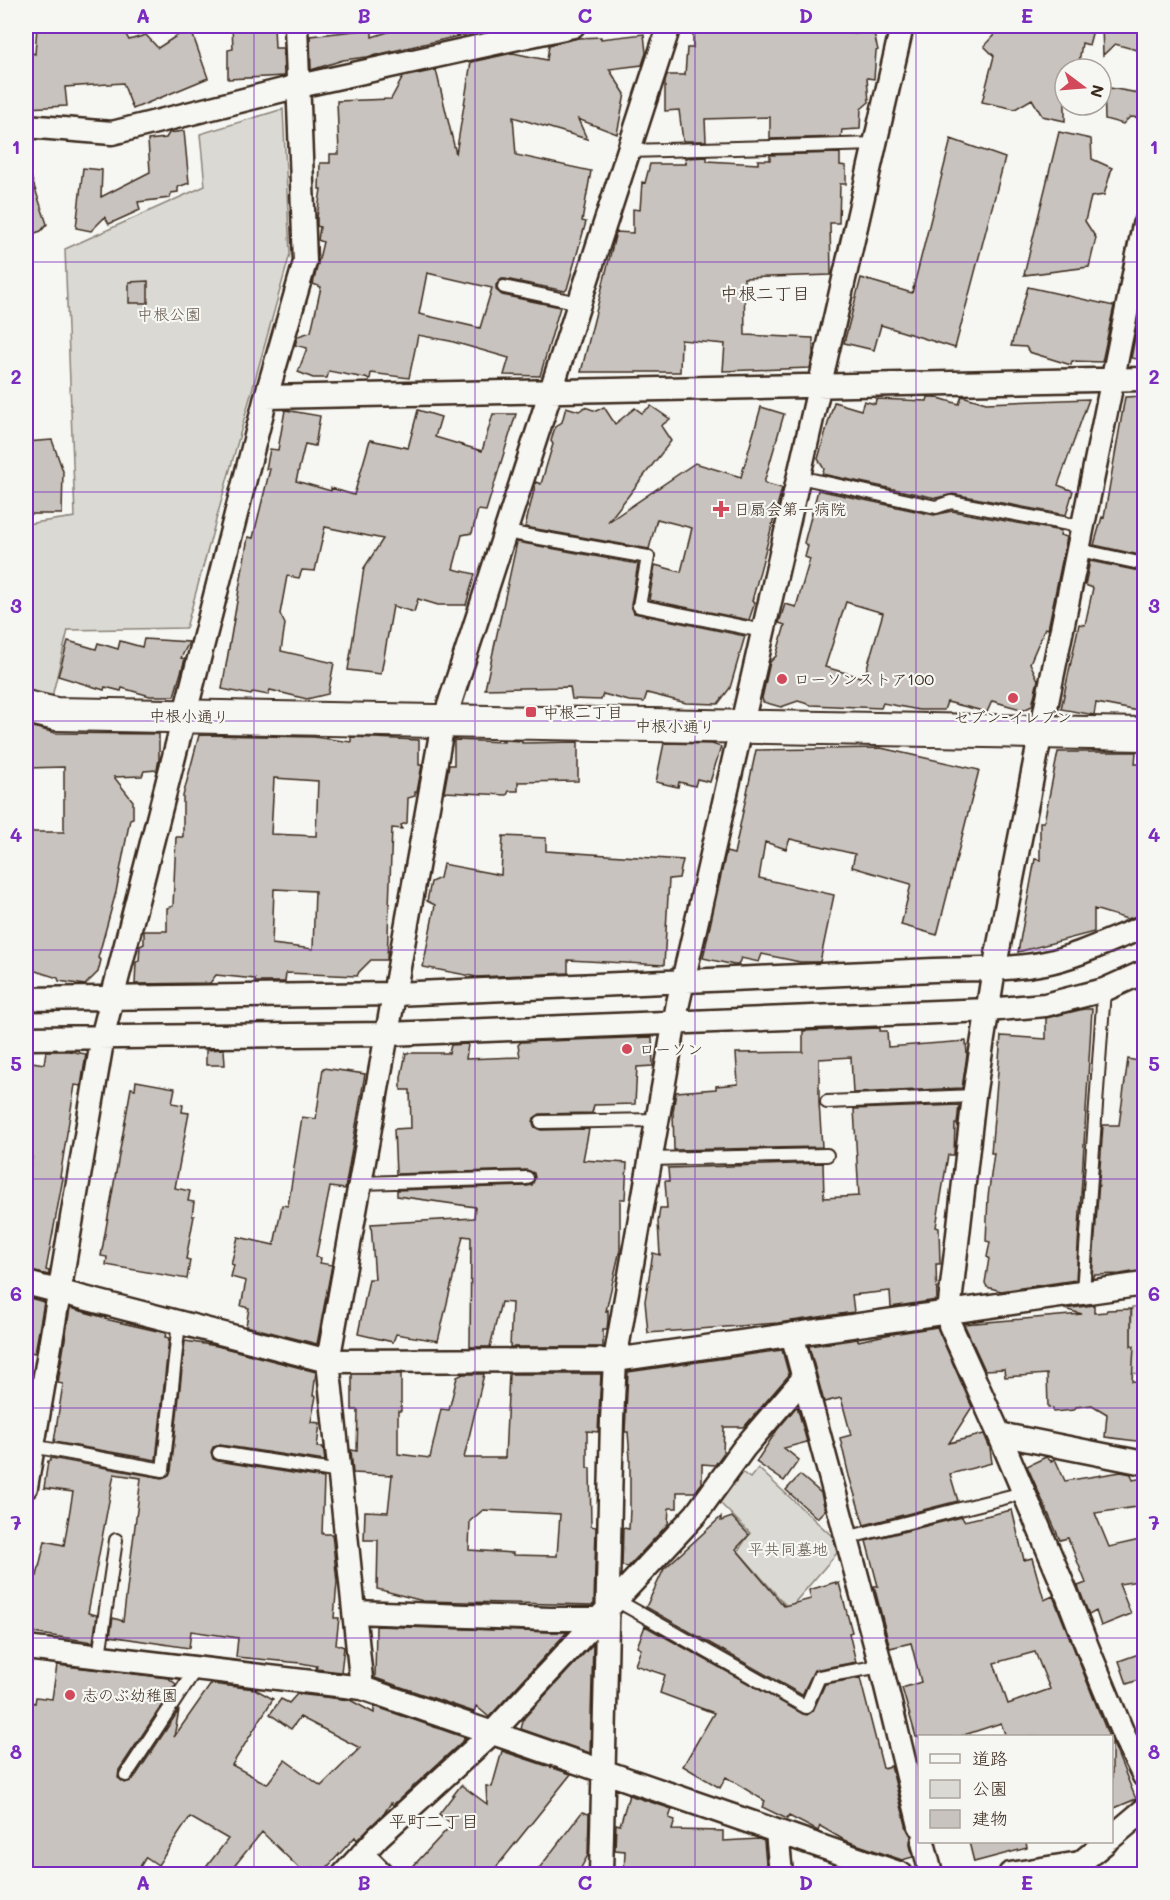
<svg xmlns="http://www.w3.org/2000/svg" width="1170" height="1900" viewBox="0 0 1170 1900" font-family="Mali,'Klee One',sans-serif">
<rect width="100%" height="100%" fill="#f6f6f2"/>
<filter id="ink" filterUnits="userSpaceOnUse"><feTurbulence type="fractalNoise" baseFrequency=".0167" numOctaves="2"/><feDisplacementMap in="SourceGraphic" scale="12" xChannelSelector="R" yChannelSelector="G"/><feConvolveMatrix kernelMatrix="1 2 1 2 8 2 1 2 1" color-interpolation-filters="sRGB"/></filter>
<g filter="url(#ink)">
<path fill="#dad9d3" stroke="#8a8278" stroke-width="1.5" d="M283,109l7,145 -104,374 -118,2 -16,67 -26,-7v-166l49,-7 -10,-268 140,-63 -5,-52z
M1144,1306v68l-14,-1 2,-66z
M758,1468l75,69 4,16 -48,56 -51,-58 12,-18 -34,-34 23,-29 11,8z"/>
<path fill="#c8c3be" stroke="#3b2a1e" stroke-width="1.5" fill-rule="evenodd" d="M37,26h67l1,6 19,-1 5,9 17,-5 12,13 32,-21 18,51 -75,31 -10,-26 -58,4 2,19 -41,2v-57l9,3z
M232,26h42l1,22h8l1,28 -56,3v-29l5,-1z
M407,26h65v7l-105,24 -24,3 -32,10 -1,-34 62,-7v8z
M693,26h134l29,8 3,-8h13l6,24 -2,1 -2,28 -7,-1 2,24 -8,7 -1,20 -18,1 -1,7 -71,2v-22l-65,2 1,22h-23l-4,-31 -14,1v-29l2,-7h18l2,-27h6z
M1002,26h92l-5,19 -7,-2 -4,26h-13v52l-23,-5 -10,-17 -17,10 -33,-7 12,-46 -10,-10z
M1102,26h42v26l-29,-8 -12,11z
M644,34l2,19 -4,12 -33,4 16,25 -8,40 -39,-15 9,20 -74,-22 3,38 75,16 -9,50 4,1 -19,67 -2,2 -60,-12h-4l-5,6v5l6,5 58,12 -20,69 -36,-1 5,-17 -59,-17 -32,-6 -9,43 -38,-5 -1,6 -41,-8 -2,7h-14l-15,-6 9,-24 -12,-3 3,-9 13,-4 10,-45 -8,-3 10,-42 -5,-2 2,-13 -3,-1v-9l4,-28h-2l1,-26h10v-9h9l-2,-53 54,-2 12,-22 33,-7 20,84 15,-92 42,-9 34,7 2,-15 29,-7 23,-1v2zM427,273l65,15 -12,40 -61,-14z
M1104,87l40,7v24l-14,-1 -7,7 -18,-5z
M184,131l5,52 -11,4v5l-7,1 -1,5 -32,4 2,8 -31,14 -4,-7 -14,14 -15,-3 7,-60 19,2 -1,27 49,-25 -2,-32 18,-2 3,-5z
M1059,132l32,7 1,20 20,9 -8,27 -13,2 -6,24 11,17 -7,29 -65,8z
M951,139l54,19 -50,190 -74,-23 -7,25 -30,-7 17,-65 51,15z
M840,153v12l6,1v18h-6l-1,39h-9l1,52 -87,3 1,57 68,3v16l-3,14 -87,3 2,-27 -44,-4 -1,32h-99l35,-140 17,1v-24l7,1 2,-28 3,1 5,-19h36l-1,-6 22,-1v4l51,3v-4h12v-5z
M26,171h3l18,53 -6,7 -15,5z
M148,281v22h-19v-21z
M1028,287l86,19 -12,56 -30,-1 -1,4 -42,-13 -3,-5 -15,-1z
M1140,312h4v48l-13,-2z
M962,396l24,7 103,-4 -31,86 15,6 -7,24 -113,-21 -17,4 -114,-24 2,-5 -6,-10 16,-57 27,8 3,-9 11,3 1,-5 51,2 1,-4h7l24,7z
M1144,396v160l-50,-11 8,-28 2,1 21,-121z
M651,406l19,13 -9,7 10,15 -63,81 87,-59 46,14 20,-70 23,7 -20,69 18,5 -30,113 3,1 -6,18 -100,-20 6,-35 26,7 11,-44 -35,-9 -8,30 -124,-22 11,-45 5,2 12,-40 -2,-3 4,-14 7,-5 4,-15 13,4 6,-4 11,4 8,-4 11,17 20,-16 7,5z
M285,410l35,6 -5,30 -10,-2 -9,37 35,10v-3l23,7 16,-55 38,8 10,-38 23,7 -6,20 47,14 11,-37h23l-30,97 -8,-1 -6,23 -10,2 -9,34 22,5 -9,31h-28l-20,-6 -4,13 -21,-6 -12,68 -33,-4 16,-102 19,-29 -58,-12 -10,44 -13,-1 -3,8 -12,-2 -7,38 5,10 -4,27 53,12 -6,31 -21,5 -37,-9 -2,5 -15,-3 -2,3 -29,-6 26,-152 5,1 17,-69h-4l4,-20 8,1z
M52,440l11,31 -1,43h-36v-72z
M818,490l116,25 18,-4 109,20 -1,4 7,2 -19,92 -3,-1 -15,35 8,17 -6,26 -8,4 -32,-9 -5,11 -40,-10 -3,8h-25l-36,-7 -2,5 -70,-3 -13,-4 -17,6 -18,-5 -1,-4 8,-36 6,-6 9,-31 -6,-2 6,-19 11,3 14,-48 -5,-2 3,-11 -4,-3zM846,602l37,11 -19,65 -39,-11z
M517,542l121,22 -7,41 3,8 111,23 -15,52 -12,16 -32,-1 -39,-10 -3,9 -15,-1 -26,-7 -2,6 -29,-1 -2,-12 -85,2z
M1090,561l54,11v38l-5,26 3,1 -3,23h5v52l-48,-9 -2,12 -33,-6 18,-85 6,1 8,-37 -8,-3z
M144,639l45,3 -8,16 4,1 -11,37h-24l-28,-8 -1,3 -16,-4 -1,3 -46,-14 10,-35 28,8 2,-6 20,6 2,-8 22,6z
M26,725l29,8 104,1v25l-2,11 -13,1 -2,5 -28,1 19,24v17l-3,1 -14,73 -18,66 3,2 -3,12 -13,13 -26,-4 -1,-3 -32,-10v-136h38v-65l-38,1z
M199,735l115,2 37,5v-5l68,3v25h3l-5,27h-2v4l-7,2 -1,25 -6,2 1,4 -10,-1 -5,132h-16l-12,12 -2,4 -71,-3 -1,9h-30v-3l-39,-4 -6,8 -75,1 1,-22 3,-1 1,-15 4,-2v-13h23v-23l6,-2 3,-69h7v-41zM274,778l44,3 -2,55 -45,-2zM274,889l41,2 -2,58 -41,-5z
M454,740l50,2v-2l18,1v2l56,-1v39l-60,1v9h-9l-2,4 -63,-3 5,-27h5z
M664,743l48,1 9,3 -11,35 -13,-3 -2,7 -16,-4 -1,5 -22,-5z
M881,748l98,22 -42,165 -36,-10 10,-41 -59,-17 3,-13 -65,-15 -4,10 -21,-7 -6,36 75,17 -14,67h-20l-38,-8 -3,8 -18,-4 -3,7h-4l-31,-7 23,-106 8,2 22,-104z
M1058,752h78l-1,12h9v150l-17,5 -33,-10v23l-76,20 17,-93 5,1v-38h4z
M503,836l43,2v13l137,9 -4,18 -10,1 -5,86 -96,-5v13l-91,4 -54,-10 12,-62 -8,-4 4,-19 9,-4 3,-14 58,11z
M1084,1009h8l-1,17 -15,254 -75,11 -14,-4 -2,-4 4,-25 -2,-1 3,-15 -4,-1 2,-44 6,-44h-3l10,-117 45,3v-21z
M880,1028v3h7l1,16 78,-6 1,14 -5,33 -109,5 -2,-36 -32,2v44l3,44 -148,3 -1,-38 3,-20 40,-3v-3l22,-2 -2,-31 67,-1v-21z
M652,1037l1,29 -16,1 -2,37 -41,1 -2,8 -52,1 -6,4 -1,4 1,5 7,3 48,-1 -6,31 44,3 -2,36h-5v51l-14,61 2,-1v10l-1,9h-4v18h-93l2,-44 -11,-1 -11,45h-20l1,-110 -8,-1 -25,105 -42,-7 -3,8 -35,-8 11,-55h6l-4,-55 103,-6 1,-11 -78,-11v-6l130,-4 5,-1 3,-7 -1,-5 -7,-3 -131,4 -2,-45 17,-1 -1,-38h-9v-13l5,-24h43l2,-8 17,-1 -2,15 54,-2 -2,-12 3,-3z
M224,1049l1,16h-19v-15z
M46,1051h23l17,3 -5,32 -6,-1 -8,48 -7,44 3,1 -17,92 3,1v4l-23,-5v-80l6,-33 -6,-1v-95l18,3z
M1128,1059l16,3v208l-24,4 -26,1v2l-2,1 11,-153h16z
M323,1068l42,6 -20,115 -15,-2 -14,70 5,1 -1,5 12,2 -15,79 -71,-18 3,-18 -8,-2 5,-25 -15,-4 3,-12 -3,-1 7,-27 36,8 8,-40 6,1 14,-89 14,2z
M136,1081l39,7 -3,15 11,2 -1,7 7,1 -14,75 15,3 -2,10 6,1 -2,14h2l-8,43 4,1 -3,19 -81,-14 1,-8 -6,-1 30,-168 4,1z
M959,1105l-2,19h-2l-1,31h-6l-12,72 3,1 1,36h-4l1,36 -46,7 -1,-16 -38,4 2,17 -76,11 -130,10 -3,-32 8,-48 7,2 -2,-33 2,-14h7l-2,-27h4l-1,-13 155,-5 1,35 35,-2 -5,-87z
M26,1297l18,5 -9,51 -9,-2z
M1094,1305v8l12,-1 1,-2 24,-1v37h3l-2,35 12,1v60l-39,-5 2,-23 -15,-9 -16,2 -2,3 -21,2v-4l-5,-1 -1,-33 -42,3 -1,-8 -19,1 -21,-46 118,-10 -18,-5z
M70,1308l36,10 -1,1 61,14 -1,4 4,1 -13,122 -102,-18 9,-58 -5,-1z
M937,1327l35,80 -23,36 35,-9 6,14 2,15 -42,11 8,27 -94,24 -15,-49 -9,-38 11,-3 -10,-37 -17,4 -15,-56 49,-7v2l28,-6z
M185,1341l32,5 99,26 -3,24h3l-5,26 9,1 -3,24h6l2,14 -105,-16 -7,2 -2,5 2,7 5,2 106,17 -2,56h10l5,48 -3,36h5l-3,26 8,3 -3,25 -25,-3 1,-3 -16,-3 -65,-6 2,-19 -47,-7 -2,17 -79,-12 3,-18 10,3 18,-143 -27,-4 -26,139 9,2 -4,27 -67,-10v-25l6,-32 5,1 8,-35 19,4 9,-53 -29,-4 4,-27h2l1,-3 111,20 7,-3 2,-4z
M782,1350l7,25 -45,52h-20l-1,27 -8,11 -13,-1v19l-7,9h-18v16h-8l-1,16 -40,43 -6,-1 1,-38 6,1 1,-20v-51l-2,-26h-3l3,-60z
M352,1374h49v37h-3v43l32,4 11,-49 8,1 8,-33 6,-3h21l-20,84h41l4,-84h92l-3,58 -11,-1v37h3l1,58 5,1 -2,77 -2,1 -169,-4 -46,-12 1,-49h-14l1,-29 23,1 4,-37 -39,-2 -2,-23 6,1 1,-41h-6zM483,1510l77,4 -3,42 -44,-1v-2l-44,-3 1,-29z
M797,1406l10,36 -23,6 15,12 -15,21 -28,-19 21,-32z
M1046,1457l5,4 4,-2 10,22 56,-9 10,2 2,6 11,-2 -1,28 -48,7 14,34 35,-8v41l-25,4 12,30 -30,12 -5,-15 -7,4 -11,-29 8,-3 -18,-45 -8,2 -33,-74z
M800,1475l21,18 4,17 -8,8 -31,-28z
M1012,1510l12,50 8,-2 12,42 9,-4 56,141h-103l-5,-14 -43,14h-42l-14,-49 19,-6 -10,-39 -21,5 -16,-62h4l-12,-45 96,-24 2,4zM1035,1652l15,37 -42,15 -14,-41z
M721,1517v4l11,-4 17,18 -13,14 48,57 27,-7 -2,-9 27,-8v2l3,-1 13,49 -3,1 7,29 -42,8 -12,25 -156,-88 18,-38z
M376,1626l174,6h17l-78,85 -13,-11 -2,6 -99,-34z
M645,1626l158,88 4,1 6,-4 12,-27 35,-6 23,90 8,-2 16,63 4,7 -1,9 3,12 -11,3 -58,-20 -24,-14 -2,5 -29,-15 -2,3 -25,-12 3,-6 -39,-24 -6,11 -37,-22 31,-53 -54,-20 5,-18 -30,-10 6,-16 -4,-2z
M593,1644l-3,109 -69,-24 3,-11z
M1144,1652v26l-17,6 -8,-23z
M57,1665l111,13 8,6 -57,86 -1,8 7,5 8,-3 46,-70 -5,27 37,-53 44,5 18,10 -41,66 35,19 18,-24 36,26 39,-38 -60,-31 -9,12 -21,-15 11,-15 8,4 8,-9 53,6 24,13v-7l92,32 -73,67 -2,-2 -6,9 -28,28 -2,-3 -34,37 -8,-7 -7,8 -44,-43 -35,43h-27l28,-36 -38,-22 -32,48 -12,-8 -11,18h-109v-174l9,2 1,-6 16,2z
M1112,1741l24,58 -24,10z
M502,1751l69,23 -81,101h-85l47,-51 -13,-10 22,-29 26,19 -1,-18 6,1z
M629,1795l43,14 -3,9 6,2 -3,10 51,1v10l36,-2 5,2 3,34h-143l1,-24 -10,-1 1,-26 4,1z
M582,1812l7,2 -1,41 -11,20h-43z
M969,1842h57l1,6 -53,14z"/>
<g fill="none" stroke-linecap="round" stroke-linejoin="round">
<defs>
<path id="lane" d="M630,151l246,-7
M504,287l75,16
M799,477l137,30 15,-5 133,25
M506,532l142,25 -9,49 124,25
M1079,550l65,14
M827,1102l147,-6
M541,1122l115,-2
M649,1159l178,-4
M362,1183l165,-5
M1083,1292l21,-302
M32,1446l131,24 16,-148
M219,1453l121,19
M846,1538l177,-45
M616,1600l190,107 13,-30 62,-11
M99,1656l17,-116
M126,1775l71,-108"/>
<path id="street" d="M26,126l86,7 187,-47 274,-60
M1144,225l-103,507 -48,243 -19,121 -25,216 1,13 49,109 67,158 22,57 36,87 20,40
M266,397l878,-18
M26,999l369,-5 539,-24c37,-1 75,0 111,-7 34,-7 67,-24 99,-36
M26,1038l362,-4 600,-24 57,-5 59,-15 40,-18
M26,1283l302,78 287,-1 529,-76
M792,1334l89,332 39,160
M999,1434l145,29
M26,1487l78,-457 162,-633 39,-135 -9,-236
M354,1612l196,7h49
M26,1648l336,40 539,186
M362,1688l-34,-327 113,-627 3,-13 225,-695
M777,1832l4,42
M1112,1837l32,-27
M923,1842l8,32
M362,1854l20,20
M344,1874l34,-37 115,-105 203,-218 48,-66 60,-70
M601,1874l11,-454 3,-60 63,-357 224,-977
M1010,1874l70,-11 26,-21"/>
<path id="secondary" d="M26,707l30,7 1088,20"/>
</defs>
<use href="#lane" stroke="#3b2a1e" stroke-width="16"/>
<use href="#street" stroke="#3b2a1e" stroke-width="27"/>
<use href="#secondary" stroke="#3b2a1e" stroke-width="36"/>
<use href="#lane" stroke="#f6f6f2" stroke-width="12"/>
<use href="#street" stroke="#f6f6f2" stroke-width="22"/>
<use href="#secondary" stroke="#f6f6f2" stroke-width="32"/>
</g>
</g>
<path fill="none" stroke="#7b2cbf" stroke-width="1.5" stroke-opacity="0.55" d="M254,26v1848M475,26v1848M695,26v1848M916,26v1848M26,262h1118M26,492h1118M26,721h1118M26,950h1118M26,1179h1118M26,1408h1118M26,1638h1118"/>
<g fill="#d1495b" stroke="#f6f6f2" stroke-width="2">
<path d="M718 500h6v6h6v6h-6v6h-6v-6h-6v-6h6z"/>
<circle cx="782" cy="679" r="6"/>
<circle cx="1013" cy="698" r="6"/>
<rect x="525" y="706" width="12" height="12" rx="3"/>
<circle cx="627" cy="1049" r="6"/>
<circle cx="70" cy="1695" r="6"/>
</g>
<g text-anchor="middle" stroke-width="4.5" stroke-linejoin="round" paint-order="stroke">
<g font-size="16" fill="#63564b" stroke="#f6f6f2">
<text x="169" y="320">中根公園</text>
<text x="788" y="1555">平共同墓地</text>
</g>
<g font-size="16" fill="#3b2a1e" stroke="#f6f6f2" text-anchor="start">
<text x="734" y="515">日扇会第一病院</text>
<text x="794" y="685">ローソンストア100</text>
<text x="543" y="718">中根二丁目</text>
<text x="1013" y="723" text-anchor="middle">セブン-イレブン</text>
<text x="639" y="1055">ローソン</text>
<text x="82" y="1701">志のぶ幼稚園</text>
</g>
<g font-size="16" fill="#3b2a1e" stroke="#f6f6f2">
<text transform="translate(189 716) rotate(1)" y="6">中根小通り</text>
<text transform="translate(675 726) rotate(1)" y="6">中根小通り</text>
</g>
<g font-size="18" fill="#3b2a1e" stroke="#f6f6f2">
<text x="765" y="300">中根二丁目</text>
<text x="434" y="1828">平町二丁目</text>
</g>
</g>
<rect width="1170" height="1900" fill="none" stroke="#f6f6f2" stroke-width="66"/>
<rect x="918" y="1735" width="195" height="108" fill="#f6f6f2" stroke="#aba49d" stroke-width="1.5"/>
<rect x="930" y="1754" width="30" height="9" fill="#f6f6f2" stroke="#aba49d" stroke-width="1.5"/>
<text x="972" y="1765" font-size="18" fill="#3b2a1e">道路</text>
<rect x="930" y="1780" width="30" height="18" fill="#dad9d3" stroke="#aba49d" stroke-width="1.5"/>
<text x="972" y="1795" font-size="18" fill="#3b2a1e">公園</text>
<rect x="930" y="1810" width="30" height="18" fill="#c8c3be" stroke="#aba49d" stroke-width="1.5"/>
<text x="972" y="1825" font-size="18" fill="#3b2a1e">建物</text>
<g transform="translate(1083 87) rotate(106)"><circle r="28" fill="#f6f6f2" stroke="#aba49d" stroke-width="1.5"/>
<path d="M0-4.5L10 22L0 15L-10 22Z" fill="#d1495b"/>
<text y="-9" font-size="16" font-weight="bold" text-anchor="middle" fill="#3b2a1e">N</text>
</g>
<rect x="33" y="33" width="1104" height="1834" fill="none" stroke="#7b2cbf" stroke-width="2"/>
<g font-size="20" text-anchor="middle" font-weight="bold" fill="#7b2cbf">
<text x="143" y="23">A</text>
<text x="364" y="23">B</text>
<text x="585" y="23">C</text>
<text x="806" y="23">D</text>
<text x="1027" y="23">E</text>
<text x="16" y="154">1</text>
<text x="1154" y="154">1</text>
<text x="16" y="384">2</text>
<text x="1154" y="384">2</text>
<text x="16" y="613">3</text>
<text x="1154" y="613">3</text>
<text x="16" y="842">4</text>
<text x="1154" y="842">4</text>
<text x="16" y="1071">5</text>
<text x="1154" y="1071">5</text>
<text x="16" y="1301">6</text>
<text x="1154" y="1301">6</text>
<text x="16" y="1530">7</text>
<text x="1154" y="1530">7</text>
<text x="16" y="1759">8</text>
<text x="1154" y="1759">8</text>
<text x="143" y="1890">A</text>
<text x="364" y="1890">B</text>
<text x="585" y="1890">C</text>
<text x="806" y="1890">D</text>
<text x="1027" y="1890">E</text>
</g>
</svg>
